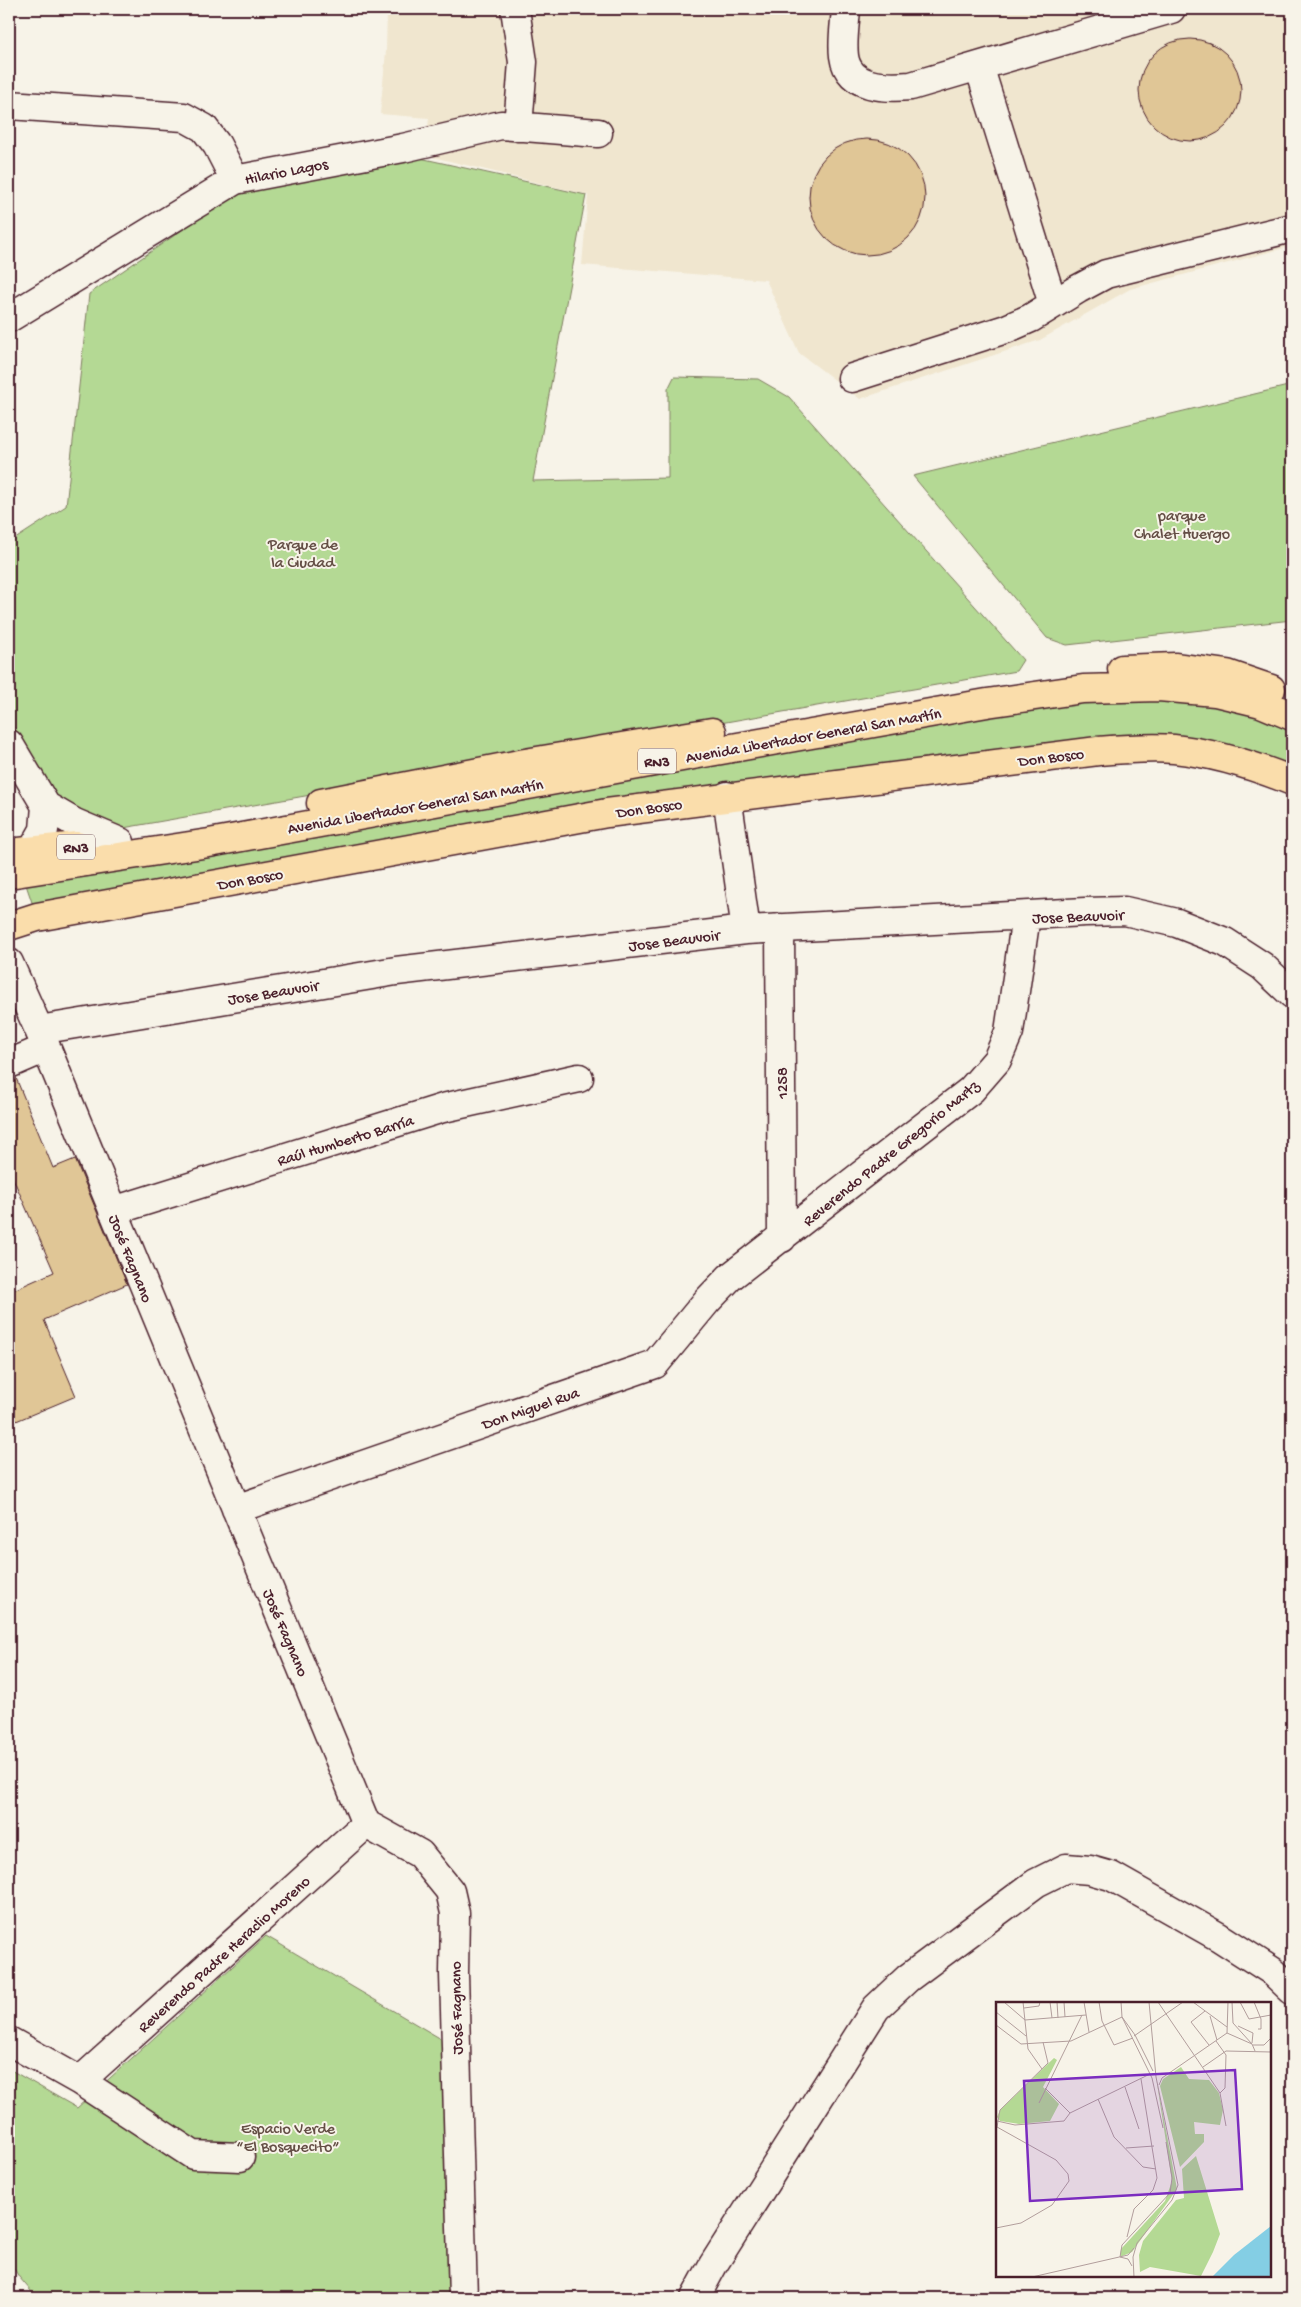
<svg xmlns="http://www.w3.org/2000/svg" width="1301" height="2307" viewBox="0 0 1301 2307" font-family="'Gochi Hand',sans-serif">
<rect width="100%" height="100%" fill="#f7f3e8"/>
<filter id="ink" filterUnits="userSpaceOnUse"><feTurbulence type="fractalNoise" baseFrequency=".02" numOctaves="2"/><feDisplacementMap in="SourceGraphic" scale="10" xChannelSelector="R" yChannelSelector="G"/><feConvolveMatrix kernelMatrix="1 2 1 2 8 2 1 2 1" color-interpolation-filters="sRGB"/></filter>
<g filter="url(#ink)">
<path fill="#f0e6cf" d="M387,9h905v237l-162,43 -90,51 -180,59 -61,-46 -33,-73 -184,-15 6,-70 -163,-40 4,-37 -49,-4 6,-63z"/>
<path fill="#b4d994" stroke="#7f7c60" d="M420,158l166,37 -53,286 135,-3v-89l6,-12 84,2 31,18 234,263 -7,11 -893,157 -38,-11 -29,-20 -47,-78v-176l57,-37 23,-212 153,-105z
M1292,385v235l-225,25 -20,-7 -134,-162z
M1120,687l172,29v65l-117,-32 -448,47 -690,121 -15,-44z
M266,1936l182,107 10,255h-421l-18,-21 -10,-17v-191l68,39z"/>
<path fill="#e0c696" stroke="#4a1f2b" d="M1139 90a51 51 0 1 1 102 0a51 51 0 1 1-102 0Z
M809 197a58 58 0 1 1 116 0a58 58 0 1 1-116 0Z
M16,1078l37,90 22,-9 52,125 -83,36 32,76 -67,28v-132l45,-20 -45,-103v-90z"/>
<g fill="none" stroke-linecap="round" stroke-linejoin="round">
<defs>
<path id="minor" d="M515,9l8,53 -5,65
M846,9c-1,15 -4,32 -2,47 4,33 43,32 67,30l260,-77
M979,66l74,238
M9,105l175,12 20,11 13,17 18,35
M9,318l226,-138 168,-32 98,-23 97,8
M852,378l154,-49 25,-11 47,-29 28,-15 186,-46
M9,744l37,62 29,17 45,19
M727,796l19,134
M32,851l12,-21 2,-24
M780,928l2,310
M9,963l30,67 327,794 54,30 30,37 5,22 -1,61 9,324
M39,1030l357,-59 350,-41 339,-18 40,-1 52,12 48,19 37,24 30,28
M9,1064l37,-16
M113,1211l330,-103 136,-30
M236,1509l419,-145 52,-63 23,-24 241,-187 26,-30 12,-28 17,-116
M9,2041l71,40 113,74 47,2
M80,2081l286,-257
M695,2298l18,-33 163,-257 32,-30 128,-95 30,-15 24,2 21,6 108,61 53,34 20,19"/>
<path id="major" d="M9,926l28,-9 570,-104 491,-62c25,-2 51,-4 76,-2 41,4 81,17 118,32"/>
<path id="highway" d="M1122,669l54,-2 51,7 44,15
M321,803l204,-40 187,-31
M9,853l68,-7
M9,874l200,-31 495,-90 283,-50 96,-14 76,-2 56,5 46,11 31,13"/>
</defs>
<use href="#minor" stroke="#4a1f2b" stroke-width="31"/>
<use href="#major" stroke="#4a1f2b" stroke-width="31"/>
<use href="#highway" stroke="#4a1f2b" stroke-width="31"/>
<use href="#minor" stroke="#f7f3e8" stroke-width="28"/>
<use href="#major" stroke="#faddab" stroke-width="28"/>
<use href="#highway" stroke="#faddab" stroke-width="28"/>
</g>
</g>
<g text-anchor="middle" stroke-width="4" stroke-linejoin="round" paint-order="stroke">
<g fill="#f7f3e8" stroke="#7e5f64" stroke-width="1">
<rect x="638" y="748.5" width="38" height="25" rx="4"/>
<rect x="57" y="834.5" width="38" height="25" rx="4"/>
</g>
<g font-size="15" font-weight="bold" fill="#4a1f2b">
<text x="657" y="766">RN3</text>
<text x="76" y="852">RN3</text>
</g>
<g font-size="16" fill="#4a1f2b" stroke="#f7f3e8">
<text transform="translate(286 170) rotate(-11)" y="6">Hilario Lagos</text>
<text transform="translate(813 734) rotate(-10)" y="6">Avenida Libertador General San Martín</text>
<text transform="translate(1051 756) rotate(-7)" y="6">Don Bosco</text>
<text transform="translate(415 805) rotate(-10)" y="6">Avenida Libertador General San Martín</text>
<text transform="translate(649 807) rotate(-8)" y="6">Don Bosco</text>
<text transform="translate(250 878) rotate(-10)" y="6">Don Bosco</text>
<text transform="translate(1078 915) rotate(-2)" y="6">Jose Beauvoir</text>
<text transform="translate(674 939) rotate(-7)" y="6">Jose Beauvoir</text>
<text transform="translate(273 991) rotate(-9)" y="6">Jose Beauvoir</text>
<text transform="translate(781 1083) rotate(-90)" y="6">1258</text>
<text transform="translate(345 1139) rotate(-17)" y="6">Raúl Humberto Barría</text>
<text transform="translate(890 1152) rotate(-39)" y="6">Reverendo Padre Gregorio Martz</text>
<text transform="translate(132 1258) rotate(68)" y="6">José Fagnano</text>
<text transform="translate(530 1407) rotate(-19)" y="6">Don Miguel Rua</text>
<text transform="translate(287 1632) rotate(67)" y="6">José Fagnano</text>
<text transform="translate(223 1953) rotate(-42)" y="6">Reverendo Padre Heraclio Moreno</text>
<text transform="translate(455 2008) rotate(-91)" y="6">José Fagnano</text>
</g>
<g font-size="16" fill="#644e45" stroke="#f7f3e8">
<text x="1182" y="520">parque<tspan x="1182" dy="18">Chalet Huergo</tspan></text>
<text x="303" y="549">Parque de<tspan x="303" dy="18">la Ciudad</tspan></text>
<text x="288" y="2133">Espacio Verde<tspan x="288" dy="18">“El Bosquecito”</tspan></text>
</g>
</g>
<g transform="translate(996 2002)">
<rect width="275" height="275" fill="#f7f3e8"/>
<path d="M58,56l3,2 -14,27 16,17 -9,17 -31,3 -19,-3 -3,-4 3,-7zM185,65l8,12 20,1 10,13 4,17 -3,15 -26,-3 1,12h9v8l-24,25 -20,-81 3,-7zM160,75l21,112 -45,63 -12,5 1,-8 44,-48 7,-20zM200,154l24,78 -7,18 -12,24 -51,-9 -10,5 -1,-17 4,-14 33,-41 8,-2 -2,-29z" fill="#b4d994"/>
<path d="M275,224v51h-59l22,-22z" fill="#84cee4"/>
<path fill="none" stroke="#b29e9c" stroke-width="1" d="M8,0l21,18 61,-5M27,0l5,47 14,20M54,0l2,16M61,0l1,16M68,0l1,15M88,0l5,30M103,0l3,19 12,24 19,-7M125,0l1,15 30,61 11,50M162,0l62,91 6,33M197,0l34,25M236,0l1,21 19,21 3,7M244,0l9,17 22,-4M258,0l7,17v10h-3M28,6l15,-2 1,-4M209,9l-14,11 18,23M0,10l30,24M214,14l7,24M0,23l25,19 50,-3 51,-24 13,18 18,36M242,24l15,7 -1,10M231,31l1,-31M231,31l25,11M138,34l49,-34M220,39l10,14 -1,33 -5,5M257,43h11l7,-7M207,65l23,-16 45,1M163,83l3,-7 65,-45M129,85l14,42M49,86l25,25M102,97l16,38 29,30 13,2M43,101l43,-88M1,119l18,4 49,-4 6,-8 80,-39M130,146l28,-2M0,226l25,-5 31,-18 17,-24 -1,-7 -12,-14 -59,-33 3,-17 48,-47 -5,-21M131,235l7,-28 19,-19 4,-12 -16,-99M124,255l2,-12 48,-52 2,-15 -6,-36M124,255l8,2 4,7M36,275l96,-22 6,-7M138,275l-1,-20 4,-14 35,-43 6,-15 -22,-108 -7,-75"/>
<path fill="#7b2cbf" fill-opacity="0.15" stroke="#7b2cbf" stroke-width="2.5" d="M239,68l7,119 -212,12 -6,-120z"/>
<rect width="275" height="275" fill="none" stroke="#4a1f2b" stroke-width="2.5"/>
</g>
<rect width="1301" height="2307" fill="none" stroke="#f7f3e8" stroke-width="30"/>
<rect x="15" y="15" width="1271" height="2277" fill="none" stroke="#4a1f2b" stroke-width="2" filter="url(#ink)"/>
</svg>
